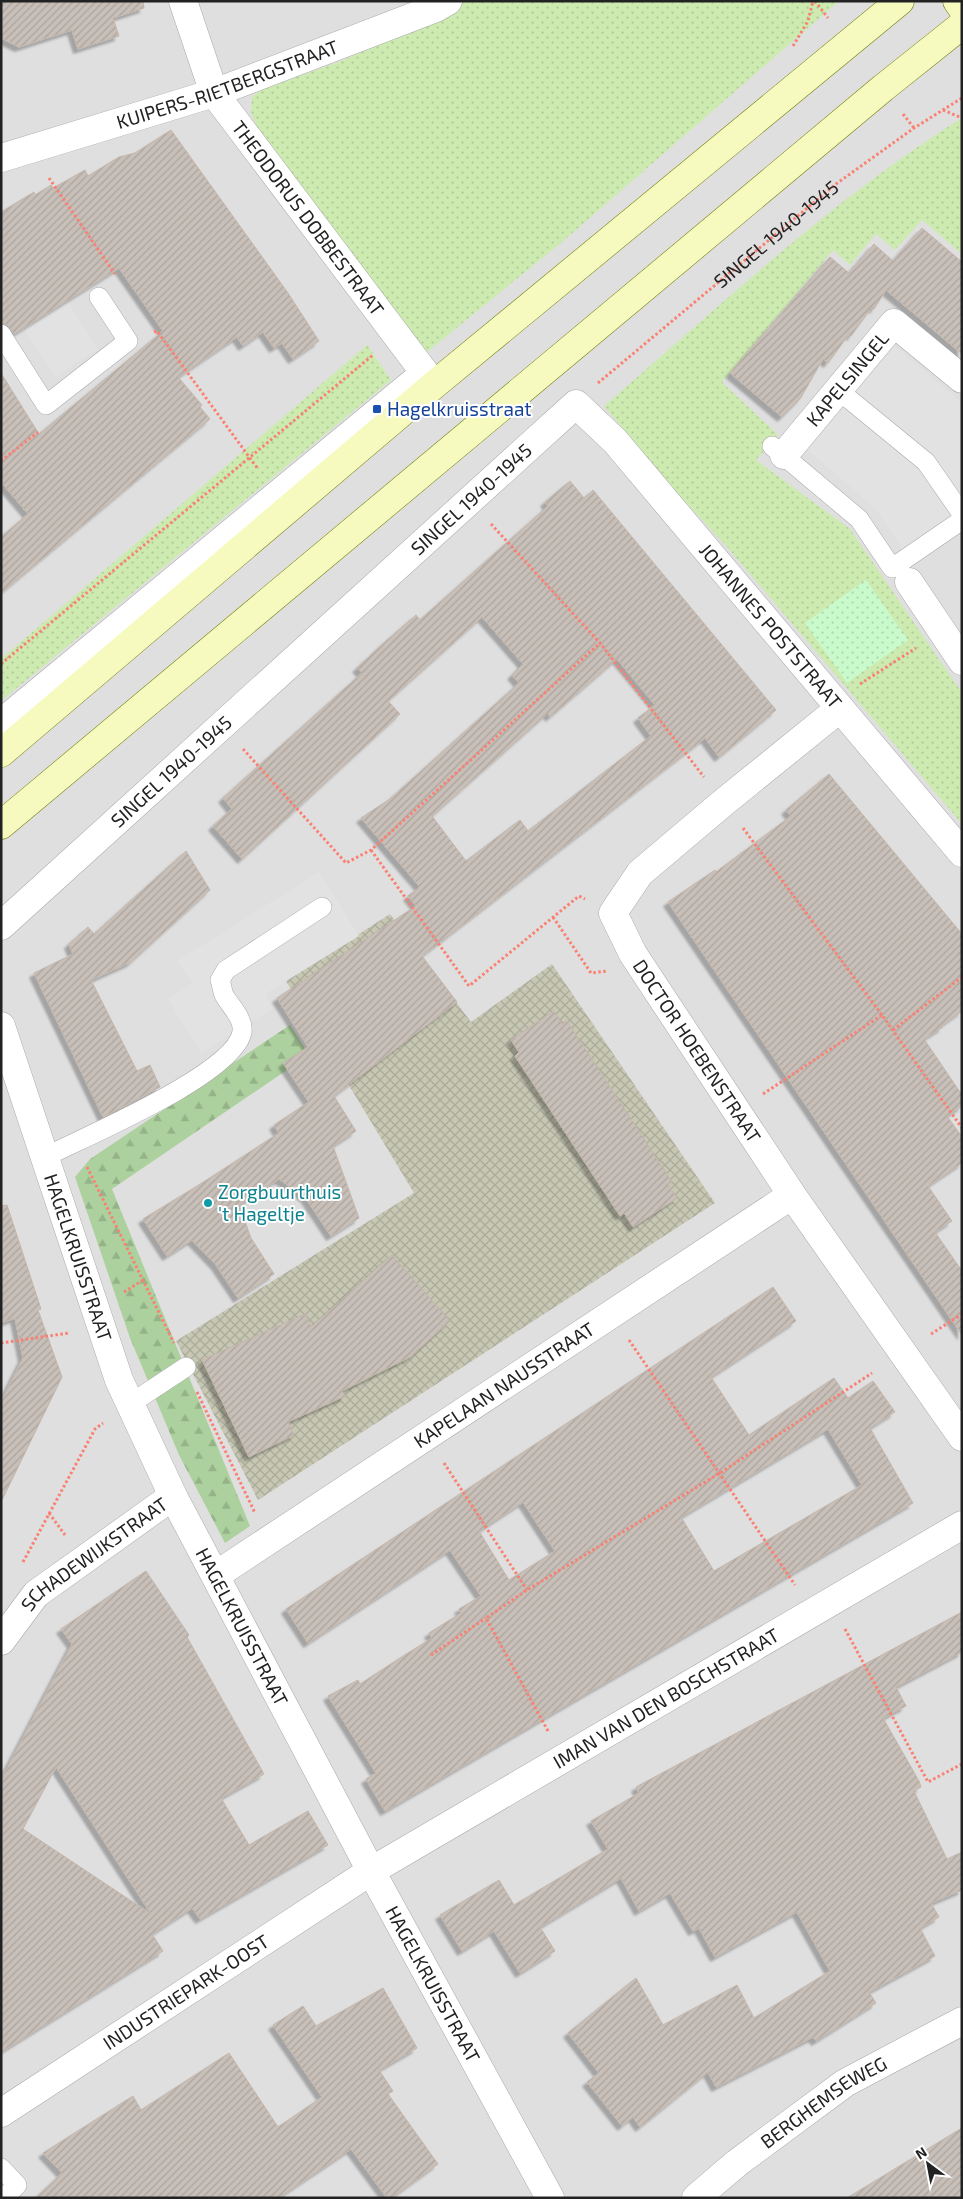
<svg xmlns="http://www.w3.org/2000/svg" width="963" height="2199" viewBox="0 0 963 2199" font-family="'Exo 2',sans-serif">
<defs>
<pattern id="construction-cross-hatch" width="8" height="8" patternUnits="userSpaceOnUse" patternTransform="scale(1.25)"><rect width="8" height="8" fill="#c7c7b4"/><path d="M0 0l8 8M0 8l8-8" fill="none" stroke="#abab9a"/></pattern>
<pattern id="grass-dots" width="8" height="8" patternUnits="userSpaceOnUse" patternTransform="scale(1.25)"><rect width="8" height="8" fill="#cdebb0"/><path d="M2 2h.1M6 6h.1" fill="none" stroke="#b0c997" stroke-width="1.8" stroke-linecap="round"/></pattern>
<pattern id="forest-firs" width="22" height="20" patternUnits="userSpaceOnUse" patternTransform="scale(1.25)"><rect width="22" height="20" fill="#add19e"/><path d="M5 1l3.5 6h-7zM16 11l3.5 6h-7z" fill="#95b388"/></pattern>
<pattern id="park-dots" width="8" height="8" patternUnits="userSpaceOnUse" patternTransform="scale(1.25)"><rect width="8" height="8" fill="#c8facc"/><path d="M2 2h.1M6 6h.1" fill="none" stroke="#acd6af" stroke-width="1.8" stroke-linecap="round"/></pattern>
<pattern id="building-hatch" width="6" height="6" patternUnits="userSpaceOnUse" patternTransform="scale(1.25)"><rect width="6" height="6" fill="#c7bfb8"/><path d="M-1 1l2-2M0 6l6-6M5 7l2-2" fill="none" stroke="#aba49e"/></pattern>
<filter id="shadow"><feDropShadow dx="-4.5" dy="4.5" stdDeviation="1" flood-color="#0004"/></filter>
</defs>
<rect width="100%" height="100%" fill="#f2efe9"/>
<path fill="#e0dfdf" d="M1,1h961v2197h-961z"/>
<path fill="url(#construction-cross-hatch)" d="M390,914l81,108 81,-58 163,239 -457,297 -82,-159 238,-148 -128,-212z"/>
<path fill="url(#grass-dots)" d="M464,1h375l-278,242 -134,109 -17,-9 -153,-216 -6,-15 1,-15 9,-7 77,-28 74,-31z
M962,118v136l-40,-34 -27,30 -19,-16 -26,31 -17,-15 -111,132 56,53 -22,25 94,69 112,164v131l-234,-276 -58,-63 -66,-79c116,-100 228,-207 358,-288z
M367,345l24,35 -390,321v-42z"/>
<path fill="url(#forest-firs)" d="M290,1025l19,30 -197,134 138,337 -25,17 -46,-88 -49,-117 -55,-161 15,-18z"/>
<path fill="url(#park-dots)" d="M866,580l42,60 -61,43 -42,-60z"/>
<path fill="#e2e2e2" d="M68,302l30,47 -43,28 -30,-47z
M892,344l70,59v106l-59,41 -28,-42 -71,-61z
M319,872l40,64 -94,58 8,14 -72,45 -33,-54 24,-16 -15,-22z"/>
<path fill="url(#building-hatch)" stroke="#c4b6ab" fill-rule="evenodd" filter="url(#shadow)" d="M1,1h142l1,7 -31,10 6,18 -41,13 -6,-19 -53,17 -18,-9z
M171,130l117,163 31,48 -26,18 -11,-16 -8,5 -11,-16 -20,14 -6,-9 -59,40 24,28 -2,2 10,12 -209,174v-56l27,-23 -27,-32v-109l38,61 124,-103 -44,-63 -105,66 -7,-10 -6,-1v-111l33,-20 1,3 16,-10 2,3 32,-18 3,6 31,-19 16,-4z
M922,228l40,34v92l-76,-64 -12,19 -2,-2 -21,29 -2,-2 -21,29 -5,-4 -23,40 -18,18 -52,-44 100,-116 19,16 25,-29 19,17z
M570,481l14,17 9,-8 183,220 -57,47 -14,-19 -283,218 35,46 -123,94 22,35 -23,15 26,72 -28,18 -26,-39 -26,-18 -40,26 12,33 23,36 -36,24 -22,-33 -24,-25 -25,16 -24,-37 59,-36 77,-50 -5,-8 35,-23 -26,-39 25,-16 -31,-49 139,-92 -8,-10 12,-9 -59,-69 29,-19 129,-116 -7,-8 11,-11 -41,-47 -94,84 12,13 -158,145 -29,-33 19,-17 -9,-11 139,-125 -5,-5 29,-27 30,-26 4,5 128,-114 -3,-4zM617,659l38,46 -17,13 13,18 -123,95 -8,-11 -54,41 -34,-45 116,-103 2,4z
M829,774l133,160v77l-20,14 1,2 -19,12 38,56v11l-15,10 15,21v26l-34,23 24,35 -17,11 27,39v64l-294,-433 47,-32 1,2 75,-56 -5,-6z
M186,851l24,39 -79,72 -40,18 46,91 13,-6 10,22 -57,30 -69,-144 39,-19 -4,-10 19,-17 6,7z
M554,1011l8,13 5,-3 105,161 -4,2 9,14 -44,29 -9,-14 -4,3 -105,-160 4,-4 -8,-12z
M7,1205l34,104 -3,1 24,67 -61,125v-100l22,-44 -8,-40 -14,5v-117z
M392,1255l58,66 -40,36 -68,34 3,5 -57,26 6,13 -45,22 -47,-97 103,-46 6,13z
M773,1287l23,34 -85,56 38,58 85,-57 14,20 25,-17 22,31 -25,16 43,75 -528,308 -19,-32 10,-6 -48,-77 30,-16 2,4 40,-26 32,-20 -3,-5 32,-20 -2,-4 22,-13 -31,-46 -142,93 -22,-34zM828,1429l34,56 -148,86 -33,-54zM523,1502l32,49 -46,29 -30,-49z
M146,1571l43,64 -2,2 77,137 -43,24 28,47 59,-34 20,34 -128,74 -8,-11 -40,26 11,17 -162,101v-272l71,-136 -11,-15zM56,1767l95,147 -128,-85z
M962,1612v40l-66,35 10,19 -23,12 36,63 2,6 -7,4 33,68 15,-7v38l-31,13 8,14 -19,11 15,28 -66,36 7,11 -60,38 -3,-4 -97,50 -8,-15 -68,55 -7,-10 -11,9 -35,-44 12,-9 -31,-40 68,-55 27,47 74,-40 17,33 76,-47 -33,-59 -82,45 -16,-29 -6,3 -23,-38 -31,18 -18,-33 -81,49 15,24 -35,22 -26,-42 -32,20 -22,-36 59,-35 15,25 94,-56 -17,-28 48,-28 -3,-6z
M383,1988l34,60 -38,22 14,21 -5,3 50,70 -47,34h-4l-36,-49 -73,49h-242l26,-25 -19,-20 90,-57 8,14 88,-57 49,74 44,-30 -49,-72 30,-19 13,20z
M962,2128v70h-115z"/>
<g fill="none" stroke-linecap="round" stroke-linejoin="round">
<defs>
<path id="lane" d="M1,334l45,71 82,-64 -29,-44
M838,390l88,72 36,52
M772,446l87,73 33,49 70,-48
M45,1157c39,-20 190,-83 197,-125 2,-14 -12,-26 -18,-37 -2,-4 -2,-10 -4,-15l6,-10 96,-63
M130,1404l56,-37
M1,2168l16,17 -13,13"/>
<g id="street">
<path id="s2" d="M1,158l213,-65 222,-85 12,-7"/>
<path id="s3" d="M784,455l110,-132 68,56"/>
<path d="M909,582l53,79"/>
<path id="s4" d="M839,709l-115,93 -84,71 -27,40 20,41 159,241 170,242"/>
<path d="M1,723l424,-350 -211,-280 -31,-92"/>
<path id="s5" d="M1,926l575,-522 39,37 347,412"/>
<path id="s6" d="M1,1026l118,354 54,116 198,375 179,327"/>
<path id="s7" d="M216,1575l576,-380"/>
<path id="s8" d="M1,1641l35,-47 137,-98"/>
<path id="s9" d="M1,2113l370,-242 591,-346"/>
<path id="s10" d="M696,2198l41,-35 108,-80 117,-62"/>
</g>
<path id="secondary" d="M957,1l5,7
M1,753l433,-368 466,-384
M1,825l882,-737 79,-63"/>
</defs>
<use href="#lane" stroke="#a9a9a9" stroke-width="20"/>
<use href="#street" stroke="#a9a9a9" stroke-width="29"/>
<use href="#secondary" stroke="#707d05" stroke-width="29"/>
<g stroke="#fa8072" stroke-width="3" stroke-dasharray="2.5 2.5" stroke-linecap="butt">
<path d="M815,1l13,17"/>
<path d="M793,46l15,-25 5,-20"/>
<path d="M943,110l19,8"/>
<path d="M903,114l11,14"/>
<path d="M49,178l66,96"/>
<path d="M154,332l3,-1 101,138"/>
<path id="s1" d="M598,383l238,-199 78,-56 48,-30"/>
<path d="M1,461l37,-29"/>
<path d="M491,524l109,119 104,134"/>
<path d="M1,664l372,-309"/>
<path d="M860,684l56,-36"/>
<path d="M243,749l103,114 25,-13 229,-207"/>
<path d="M743,828l139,187 80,113"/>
<path d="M371,850l98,136 110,-90 6,3"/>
<path d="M553,917l38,56 16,-2"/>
<path d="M893,1030l69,-53"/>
<path d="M763,1094l119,-79"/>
<path d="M87,1167l87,176"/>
<path d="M124,1292l19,-12"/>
<path d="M931,1334l31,-20"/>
<path d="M629,1340l166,245"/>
<path d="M1,1343l68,-10"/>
<path d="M197,1392l58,121"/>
<path d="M444,1463l83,127"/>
<path d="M49,1513l16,22"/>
<path d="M23,1562l72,-133 8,-6"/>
<path d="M845,1629l83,153 34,-18"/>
<path d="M431,1655l55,-37"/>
<path d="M548,1731l-62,-113 41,-28 193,-117 152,-100"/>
</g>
<use href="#lane" stroke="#fff" stroke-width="19"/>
<use href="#street" stroke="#fff" stroke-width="28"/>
<use href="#secondary" stroke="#f7fabf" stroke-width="28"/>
</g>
<rect fill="#1a4fb4" stroke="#fff" stroke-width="2" x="372" y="404" width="10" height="10" rx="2.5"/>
<circle fill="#0f9aa8" stroke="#fff" stroke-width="2" cx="208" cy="1203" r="5"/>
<g text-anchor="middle" stroke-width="4" stroke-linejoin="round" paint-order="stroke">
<g font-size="19" fill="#222" stroke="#fff">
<text dy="7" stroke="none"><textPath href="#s2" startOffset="238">KUIPERS-RIETBERGSTRAAT</textPath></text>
<text transform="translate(308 218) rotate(53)" y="7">THEODORUS DOBBESTRAAT</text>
<text dy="7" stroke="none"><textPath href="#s1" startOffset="232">SINGEL 1940-1945</textPath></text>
<text dy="7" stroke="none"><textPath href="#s3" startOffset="99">KAPELSINGEL</textPath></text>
<text dy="7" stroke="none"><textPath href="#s5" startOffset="635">SINGEL 1940-1945</textPath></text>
<text dy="7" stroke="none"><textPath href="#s5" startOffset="1072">JOHANNES POSTSTRAAT</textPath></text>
<text dy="7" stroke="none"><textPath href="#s5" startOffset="230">SINGEL 1940-1945</textPath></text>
<text dy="7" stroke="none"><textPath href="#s4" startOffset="468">DOCTOR HOEBENSTRAAT</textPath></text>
<text dy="7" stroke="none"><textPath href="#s6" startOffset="244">HAGELKRUISSTRAAT</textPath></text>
<text dy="7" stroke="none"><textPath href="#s7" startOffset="345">KAPELAAN NAUSSTRAAT</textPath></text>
<text dy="7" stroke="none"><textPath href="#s8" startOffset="129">SCHADEWIJKSTRAAT</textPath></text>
<text dy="7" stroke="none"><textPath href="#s6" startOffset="649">HAGELKRUISSTRAAT</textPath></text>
<text dy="7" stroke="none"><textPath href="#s9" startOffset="784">IMAN VAN DEN BOSCHSTRAAT</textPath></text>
<text dy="7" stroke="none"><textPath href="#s6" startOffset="1054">HAGELKRUISSTRAAT</textPath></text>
<text dy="7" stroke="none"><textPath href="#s9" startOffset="221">INDUSTRIEPARK-OOST</textPath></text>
<text dy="7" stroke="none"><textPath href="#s10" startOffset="160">BERGHEMSEWEG</textPath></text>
</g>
<g font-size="19" fill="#164399" stroke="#fff" text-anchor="start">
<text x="387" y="416">Hagelkruisstraat</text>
</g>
<g font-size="19" fill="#0d838f" stroke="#fff" text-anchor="start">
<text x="218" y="1199">Zorgbuurthuis<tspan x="218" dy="22">'t Hageltje</tspan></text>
</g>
</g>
<rect width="963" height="2199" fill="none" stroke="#222222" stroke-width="5"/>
<g transform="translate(928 2164) rotate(328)" stroke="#ffffff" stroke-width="4" paint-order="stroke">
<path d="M0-4L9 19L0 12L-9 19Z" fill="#222222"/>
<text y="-8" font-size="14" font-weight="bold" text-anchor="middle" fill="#222222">N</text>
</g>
</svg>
